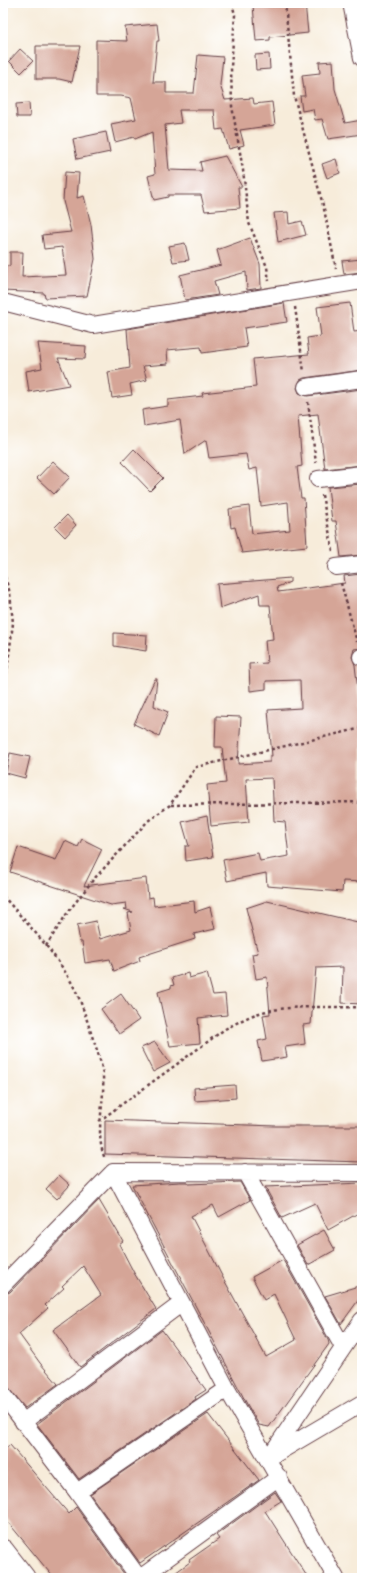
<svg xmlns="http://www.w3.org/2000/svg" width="365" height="1581" viewBox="0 0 365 1581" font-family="'IM FELL Great Primer',serif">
<rect width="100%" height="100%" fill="#fff"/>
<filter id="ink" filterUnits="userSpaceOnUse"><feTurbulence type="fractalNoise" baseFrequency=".025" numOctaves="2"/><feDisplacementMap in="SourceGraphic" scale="8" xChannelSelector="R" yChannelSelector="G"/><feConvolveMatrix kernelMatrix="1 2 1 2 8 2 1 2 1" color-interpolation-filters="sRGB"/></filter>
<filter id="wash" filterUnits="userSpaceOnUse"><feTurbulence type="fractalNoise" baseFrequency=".012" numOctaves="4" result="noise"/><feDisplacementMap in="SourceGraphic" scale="16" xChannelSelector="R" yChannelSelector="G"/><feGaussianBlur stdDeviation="0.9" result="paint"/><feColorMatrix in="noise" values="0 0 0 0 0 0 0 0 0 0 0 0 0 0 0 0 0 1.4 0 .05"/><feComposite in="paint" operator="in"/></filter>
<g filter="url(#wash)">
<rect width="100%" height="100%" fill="#f7ecda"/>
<g id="blocks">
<path fill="#d5a597" d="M275,3h30l3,30 -38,4v3l-14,1 -3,-36z
M157,24l2,17h-2l-4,41h13v11h28l4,-38 25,2 -3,28 5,15 28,-2 1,6 18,-2 3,23 -35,5 4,15 -15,4 -6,-20 -7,1 -2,-20h-35l2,13 -16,2 4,45 33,1 -2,-9 25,-6 17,31h-4l2,21 -35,3 -4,-16h-33v2l-14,3 -6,-24 7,-2 -3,-42 -17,7 -1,-2 -19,5 -4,-18 25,-5 -5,-21 -10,-2h-25v-56l31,1 -2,-14z
M36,46h44l-8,36 -13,-3h-23z
M20,49l13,12 -12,12 -12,-12z
M269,54l1,15 -14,1 -1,-15z
M333,61l2,28 10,34 17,-3v14l-34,5 -6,-20 -7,1 -2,-11 -11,2 -2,-15h5l-3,-21 18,-2 -1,-11z
M29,103l1,14h-13l-1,-13z
M106,132l4,20 -33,7 -4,-20z
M336,159l4,14 -13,5 -5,-14z
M65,172l14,1 -2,25 7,-2 7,29 4,34 -8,37 -42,2 -1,-5 -41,-2v-25h7v-14h13l-1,25 44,-2 -4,-28 -18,2 -2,-14 29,-3 -8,-31z
M288,212l1,12 13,-3 4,14 -28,7 -4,-29z
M250,238l10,26 1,24 -14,2 -1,-18 -32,9 4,14 -33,5 -5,-25 41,-10 -4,-15z
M185,243l4,17 -16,2 -4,-16z
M362,259v13l-18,2 -2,-13z
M284,303l3,19 -43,6 3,19 -45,6 -1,-6 -34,3 1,14 -25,2 4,14 -17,4 2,11 -20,3 -4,-26 22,-4 -3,-39z
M350,303l4,29 8,-1v39l-58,8 -4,2 -3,8 2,5 8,3 55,-7v76l-37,4 -7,-55 -20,2 4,50 -5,1 4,31h3l3,48 -65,7 -7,-26 -4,1 -2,-19 20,-3 3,28 38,-4 -2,-28 -27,4 -4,-38 -8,2 -3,-16 -37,4 -3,-18 -21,14 -5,-34 -36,6 -2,-16 26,-4v-6l35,-4 -1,-3 54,-6 -3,-28 56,-5 -2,-16 14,-2 -4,-29z
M38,343l48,3 -1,13 -27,-1 11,27 -40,7 -3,-21 16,-3z
M134,449l29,29 -13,13 -28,-29z
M53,461l17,16 -16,17 -17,-16z
M362,484v71l-21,2 -5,-36h-4l-4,-34z
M67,515l9,10 -11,12 -10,-10z
M362,574v74l-8,1 -2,8 3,8 5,43h2v174l-19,-1 -1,11 -75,-6 -1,-13 -39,8 -4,-21 35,-7 2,8 29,-5 -4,-34 -11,-1 -2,-43 -26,1 3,43 -38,4 -4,-41 19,-2 -4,-36h-7l1,-31 25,1 -3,47 32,-2v-6h2l-4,-46 33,-2 -1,-28 -34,1v8l-16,2 -1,-27 18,-1 -2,-23 8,-1 -3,-34h-10l-1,-11 -39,14 -3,-24 73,-6v4l-13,5 1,5 67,-9 -1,-7z
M114,633l33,2 -1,16 -32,-5z
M155,679h2l-3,27 14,6 -9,24 -25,-12z
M10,753l20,4 -5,21 -19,-5z
M207,816l6,41 -27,4 -1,-15h4l-7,-24z
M82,839l20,10 -18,37 62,-8 2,20 5,-1 1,9 40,-5 1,11 15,-5 5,22 -21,5 1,5 -56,18 1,4 -26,10 -4,-12 -25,4 -3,-21h-2l-3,-17 19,-4 4,18 31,-9 -3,-17 5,-1 -9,-3h3l-1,-6 -15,2 -101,-33 8,-25 38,13 9,-19 13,6z
M267,901l95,22v81l-20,-1 1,-36 -27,1 -5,56 -8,1 2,19 -20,3 2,10 -25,4 -4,-20 9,-2 -4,-24 7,-1 -3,-37 -11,2 -4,-25 6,-1 -12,-45z
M188,973l1,5 18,-5 6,22 12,-1 2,21 -29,3 2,25 -30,3 -12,-54 13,-4v-2l3,-1 -2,-7z
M121,994l18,26 -20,14 -18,-25z
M155,1042l15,21 -17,9 -12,-24z
M235,1085l1,13 -41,3 -1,-13z
M105,1120l170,6h87v36l-257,-8z
M59,1175l11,10 -13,14 -11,-10z
M180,1182h7l1,2 52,-2 10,18 -31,17 -6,-12 -22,11 31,60 44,81 30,-17 -22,-46 -10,6 -12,-23 31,-17 45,80 1,4 -60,83 -10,-2 -11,-19 -116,-221z
M362,1183v28l-34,19 -13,-27 -33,15 -17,-31z
M99,1200l24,41 -4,3 15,29 22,36 -76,58 -27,-37 48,-35 -18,-29 -21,20 2,2 -19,17 3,3 -29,26 21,29 18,21 -33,24 -22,-26v-87l7,-3z
M324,1230l11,20 -27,15 -11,-20z
M362,1285v10l-21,29 -16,-28z
M162,1330l44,60 -11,7 1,2 -117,80 -42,-55z
M208,1414l51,66 -119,83 -50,-69z
M10,1445l59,69 7,-7 51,71h-73l-51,-62v-65z
M275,1492l6,9 -16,10 43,67h-140l22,-16 -1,-2 30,-21 -3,-4z"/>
</g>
</g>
<g filter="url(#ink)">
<use href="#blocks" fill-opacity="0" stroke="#643e45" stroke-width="1"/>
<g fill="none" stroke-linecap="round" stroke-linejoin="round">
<defs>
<path id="street" d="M351,3l11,55
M3,302l90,23 269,-44
M306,387l56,-8
M318,479l44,-5
M336,567l26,-3
M361,657h1
M113,1172l114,217 109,189
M245,1172l98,175
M3,1285l110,-113 249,1
M3,1395l74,97 62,86
M23,1422l159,-119
M272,1456l90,-53
M268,1459l94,-139
M77,1492l150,-103
M140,1578l139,-101"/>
<path id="secondary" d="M3,1551l21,27"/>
</defs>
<use href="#street" stroke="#643e45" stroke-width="18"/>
<use href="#secondary" stroke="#643e45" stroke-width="24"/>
<path stroke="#643e45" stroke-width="2.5" stroke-dasharray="3 3" stroke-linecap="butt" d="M232,3l3,12 -4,52 1,39 11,64 6,53 18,44 2,14
M285,3l9,93 30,113 12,60
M295,307l9,65
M308,402l8,61
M322,495l11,56
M3,571l7,22 3,30 -10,81
M341,583l16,59
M171,805l191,-3
M3,896c27,31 60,64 76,102 5,13 9,25 13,38 5,14 10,27 11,41 2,28 -9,55 2,82
M46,946l22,-34 25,-32 55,-59 22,-16 26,-38 166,-39
M99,1121l126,-92c10,-5 20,-11 31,-15 29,-10 75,-6 106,-7"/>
<use href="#street" stroke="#fff" stroke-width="16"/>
<use href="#secondary" stroke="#fff" stroke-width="22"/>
</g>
</g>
<rect width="365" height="1581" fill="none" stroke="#fff" stroke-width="16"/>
</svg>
